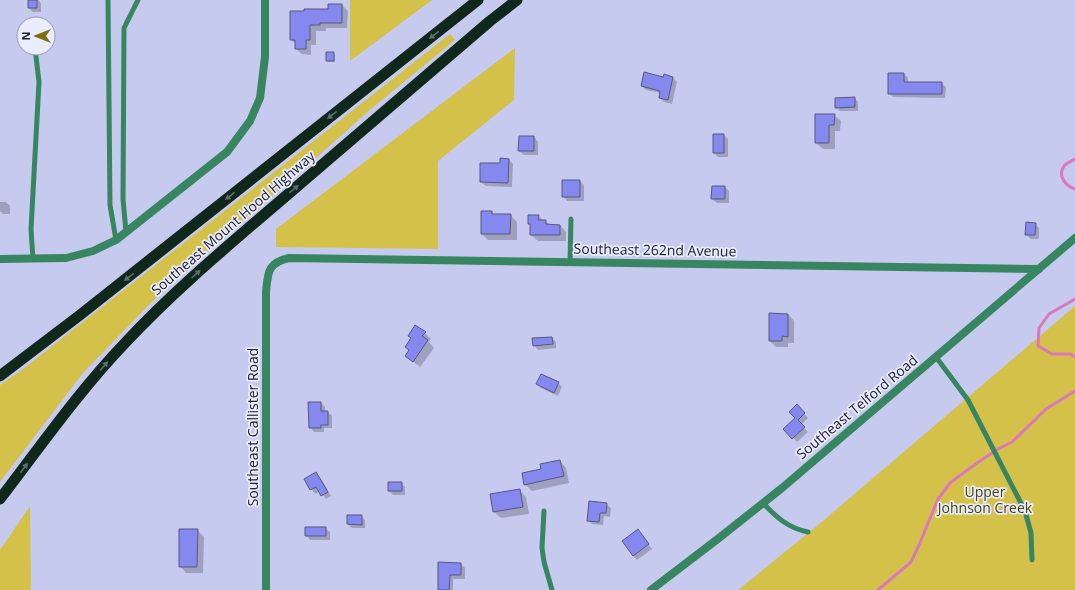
<svg xmlns="http://www.w3.org/2000/svg" width="1075" height="590" viewBox="0 0 1075 590" font-family="'Open Sans',sans-serif">
<rect width="100%" height="100%" fill="#c6caee"/>
<path fill="#d4c14a" d="M350,0h82l-82,61z
M450,34l5,6 -84,69 -71,63 -104,88 -52,50 -61,63 -83,109v-97l23,-16z
M515,48l-1,52 -76,61v88l-162,-2v-18z
M1075,306v284h-337l80,-65z
M30,506l1,84h-31v-40z"/>
<path fill="#0003" d="M29,0h9l3,3v9h-8l-4,-4z
M342,5l6,6 -1,17h-21v3h-10v14h-5v10l-9,-1 -6,-5v-5l-5,-4 38,-30z
M333,53l2,2v7h-6l-2,-2z
M904,74l4,4v5h33l5,4 -1,11 -52,-1 -4,-4z
M673,78l4,4 -5,22 -8,-2 -4,-4 1,-5 -15,-3 -4,-4z
M854,98l4,4v9h-18l-4,-4z
M834,115l7,6 -1,10h-5v18h-12l-7,-6z
M714,135h10l4,4v18h-10l-4,-4z
M534,137l4,5v13h-14l-5,-4z
M509,160l4,4 -1,23 -26,-1 -5,-4 20,-18z
M580,181l4,4v16h-17l-4,-5z
M725,187l4,4v12h-12l-5,-4z
M0,202h6l4,4v8h-7l-3,-3z
M492,212l3,3h15l7,7v18h-29l-6,-6z
M538,216l12,9h10l6,7v9h-28l-7,-6v-9l-2,-3z
M1035,224l4,4v11h-8l-5,-5z
M788,314l6,7v22h-6v4h-12l-6,-6z
M425,333l6,6 -2,3 5,6 -14,19 -14,-11 4,-6 -4,-3z
M552,338l4,4v6l-18,2 -4,-5z
M558,383l4,4 -4,9 -17,-8 -4,-4z
M309,403h12l4,4v5h3l4,4v12h-8v4h-10l-4,-5z
M797,406l11,12 -7,7 7,7 -11,10 -12,-13 11,-11z
M560,461l6,7 3,15 -37,8 -7,-7z
M316,473l4,4 11,19 -5,3 -6,-8 -5,3 -10,-14z
M401,483l4,4v8h-12l-4,-4z
M520,491l6,6 3,17 -28,4 -7,-6z
M606,504l5,4 -1,9 -6,-1 -1,9 -11,-1 -4,-4z
M348,516h13l4,4v8h-13l-4,-4z
M325,528l5,4v8h-20l-4,-5z
M197,530l7,7 -1,36h-17l-6,-7z
M642,535l10,14 -15,11 -4,-4z
M439,564h22l4,4v11h-12v11h-15z"/>
<g fill="none" stroke-linecap="round" stroke-linejoin="round">
<path stroke="#dd77bc" stroke-width="3" d="M1075,159c-3,2 -9,4 -11,7 -7,10 2,20 11,23
M1075,299l-26,15 -10,14 -1,18 14,8h19l4,3
M878,590l33,-28 8,-17 19,-46 13,-17 26,-19 21,-14 14,-7 34,-33 29,-18"/>
</g>
<path fill="#8588ef" stroke="#575979" d="M28,0h9v8h-9z
M328,4h14v19h-22v2h-10v15h-4v9h-11v-9h-5v-29h14v-2h24z
M326,52h8v9h-8z
M644,72l19,5 1,-3 9,3 -5,23 -9,-2 1,-7 -19,-5z
M888,73h16v9h38v12h-54z
M855,97v10l-20,1v-10z
M815,114h20l-1,11h-5v18h-14z
M713,134h11v19h-11z
M519,136h15v15h-16z
M500,158l9,1 -1,24 -28,-1v-19h20z
M562,180h18v17h-18z
M712,186h13v13h-14z
M481,211h11v3h19l-1,20h-29z
M528,215h11l-1,5h8v4l14,1v10h-30v-11h-2z
M1026,222l10,1 -1,12h-10z
M769,313l19,1v23l-6,-1v5h-13z
M415,325l11,7 -4,4 6,4 -15,22 -8,-6 4,-6 -4,-3 6,-9 -3,-2z
M552,337l1,7 -20,2 -1,-8z
M541,374l18,8 -5,11 -18,-9z
M308,402h13v9h7v14h-7v3h-12z
M797,404l8,9 -7,7 7,7 -13,12 -9,-10 12,-11 -6,-6z
M560,460l4,16 -40,9 -2,-12 19,-4 -1,-5z
M316,472l12,20 -7,4 -5,-9 -6,3 -6,-11z
M388,482h14v9h-14z
M520,489l3,18 -30,5 -3,-18z
M589,501l18,2 -1,10h-6l-1,9 -12,-1z
M347,515h15v10l-15,-1z
M305,527h21v9h-21z
M179,529h19l-1,38h-18z
M638,529l11,15 -16,12 -11,-15z
M438,562l23,1v12h-11l-1,15h-11z"/>
<g fill="none" stroke-linecap="round" stroke-linejoin="round">
<path stroke="#388561" stroke-width="5" d="M108,0l2,205 6,35
M33,23v1
M126,232l-3,-33 1,-171 14,-28
M33,259l-2,-30 8,-147 -4,-34
M570,262l1,-43
M936,357l32,43 57,111 6,22 1,27
M763,503c13,14 25,25 45,29
M544,511l-2,37 2,14 8,28"/>
<path stroke="#388561" stroke-width="8" d="M0,259l66,-1 27,-7 23,-11 111,-88 23,-31 10,-23 5,-41v-57
M266,590v-298c2,-19 1,-29 23,-34l750,11"/>
<path stroke="#388561" stroke-width="8" d="M651,590l68,-52 63,-50 293,-250"/>
<path stroke="#10281c" stroke-width="11" d="M0,376l80,-61 398,-315
M0,499c40,-52 79,-108 125,-156 54,-58 116,-108 176,-160 63,-54 126,-108 189,-162l27,-21"/>
</g>
<defs><path id="oneway-solid" d="M-6-.8H1V-3.2L6.5 0L1 3.2V.8H-6Z"/></defs>
<g fill="#5c6d6b">
<use href="#oneway-solid" transform="translate(434 35) rotate(142)"/>
<use href="#oneway-solid" transform="translate(332 115) rotate(142)"/>
<use href="#oneway-solid" transform="translate(294 189) rotate(-40)"/>
<use href="#oneway-solid" transform="translate(230 196) rotate(141)"/>
<use href="#oneway-solid" transform="translate(196 274) rotate(-42)"/>
<use href="#oneway-solid" transform="translate(129 277) rotate(142)"/>
<use href="#oneway-solid" transform="translate(104 366) rotate(-49)"/>
<use href="#oneway-solid" transform="translate(24 468) rotate(-53)"/>
</g>
<g text-anchor="middle" stroke-width="3.5" stroke-linejoin="round" paint-order="stroke">
<g font-size="14" fill="#20212f" stroke="#eaecff">
<text transform="translate(233 223) rotate(-41)" y="5">Southeast Mount Hood Highway</text>
<text transform="translate(655 250) rotate(1)" y="5">Southeast 262nd Avenue</text>
<text transform="translate(857 407) rotate(-40)" y="5">Southeast Telford Road</text>
<text transform="translate(253 427) rotate(-90)" y="5">Southeast Callister Road</text>
</g>
<g font-size="14" fill="#4b430b" stroke="#eaecff">
<text x="985" y="497">Upper<tspan x="985" dy="16">Johnson Creek</tspan></text>
</g>
</g>
<g transform="translate(36 36) rotate(270)"><circle r="19" fill="#eaecff" stroke="#999bac"/>
<path d="M0-3L7 15L0 10L-7 15Z" fill="#7b6e0b"/>
<text y="-6" font-size="11" font-weight="bold" text-anchor="middle" fill="#20212f">N</text>
</g>
</svg>
